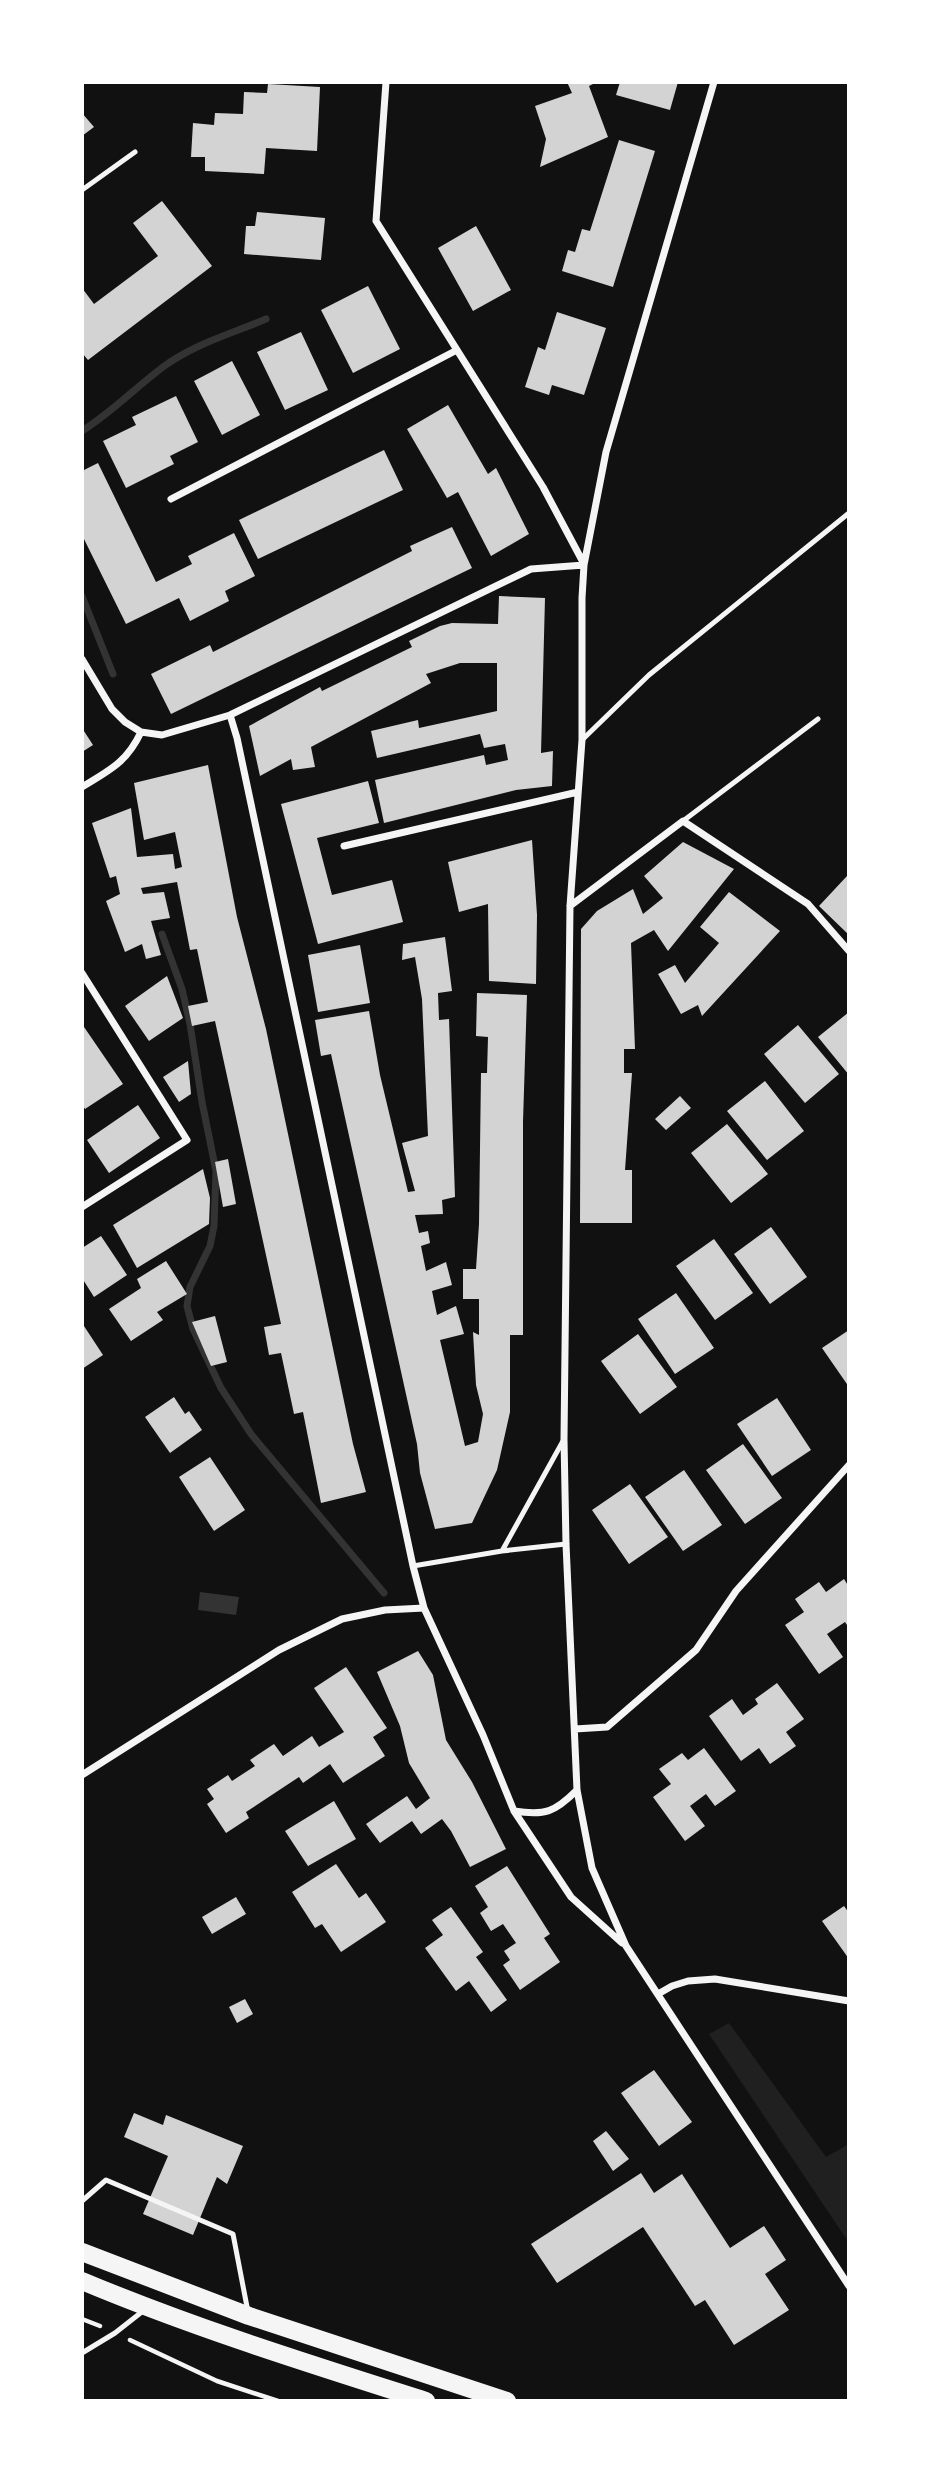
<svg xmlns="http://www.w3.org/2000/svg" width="931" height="2483" viewBox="0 0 931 2483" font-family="Arial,sans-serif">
<rect width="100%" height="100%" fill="#111"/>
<path fill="#202020" d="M729,2023l97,134 23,-13v99l-140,-209z"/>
<path fill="#333" d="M200,1592l39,5 -3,18 -38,-5z"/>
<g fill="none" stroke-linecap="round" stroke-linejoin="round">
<path stroke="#333" stroke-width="7" d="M82,431c30,-19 53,-43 81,-64 31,-23 68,-33 103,-48
M82,596l31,78
M162,934l20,55 8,35 12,78 14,69 -2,55 -4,20 -20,41 -3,19 6,23 28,59 30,46 133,159"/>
</g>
<path fill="#d3d3d3" d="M567,82h30l-8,4 19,51 -68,30 6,-28 -11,-33 37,-13z
M620,82h58l-8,28 -54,-15z
M268,84l52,3 -3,64 -51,-3 -2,26 -59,-3v-14h-14l2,-34 21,2 1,-12 28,1 1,-22 23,1z
M82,113l12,14 -12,9z
M619,140l36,11 -42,136 -51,-16 6,-21 7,2 7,-23 8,2z
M162,201l50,65 -124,94 -6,-7v-65l12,16 64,-48 -25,-33z
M257,212l68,6 -4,42 -77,-6 2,-28h9z
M476,226l35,64 -38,21 -35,-63z
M368,286l32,63 -47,24 -32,-63z
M557,312l49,16 -22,67 -32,-10 -3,10 -24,-8 13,-40 7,3z
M301,332l27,58 -43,20 -28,-58z
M232,361l28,54 -38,20 -28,-54z
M176,396l22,46 -28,14 4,8 -48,24 -23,-47 33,-16 -4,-8z
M448,405l40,69 8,-6 33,66 -38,22 -33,-64 -11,6 -40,-69z
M384,450l19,40 -145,69 -19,-39z
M98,463l58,119 36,-18 -4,-8 46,-23 21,43 -30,15 4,10 -39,20 -11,-23 -53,26 -44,-89v-64z
M452,527l20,41 -301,146 -20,-40 59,-29 3,7 199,-101 -2,-5z
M499,596l46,2 -4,155 12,-2 -1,35 -36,4 -132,33 -9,-43 109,-25 2,10 22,-5 -3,-16 -21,4 -4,-14 -103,24 -6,-27 47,-11 1,8 78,-17v-48h-37l-34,11 5,9 -120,64 4,20 -22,3 -2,-11 -31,17 -11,-50 71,-39 2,4 90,-44 -3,-6 31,-15 12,-3 46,1z
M82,728l11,17 -11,7z
M208,765l29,152 29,112 87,415 13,48 -45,11 -18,-91 -9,2 -13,-61 -12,2 -5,-28 17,-3 -66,-303 -23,5 -4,-20 20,-4 -11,-53 -7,1 -13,-68 -36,6 2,6 21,-2 6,26 -19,3 10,34 -15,4 -4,-15 -17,8 -19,-51 14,-7 -4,-18 -6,2 -18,-55 39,-15 6,49 36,-3 2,15 7,-2 -7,-35 -31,8 -10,-57z
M368,781l11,42 -62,15 15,57 60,-15 11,42 -85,22 -37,-140z
M532,840l5,75 -1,69 -47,-3 -1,-77 -29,8 -11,-50z
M683,842l51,27 -66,82 -14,-21 -23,13 4,106h-11v24h8l-7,97h7v53h-52l1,-294 16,-18 36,-22 10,25 20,-16 -19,-22z
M847,876l2,2v57l-30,-29z
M729,892l51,39 -78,85 -4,-11 -17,9 -23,-40 17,-9 10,18 34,-40 -19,-16z
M445,937l7,54 -14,2 1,27 10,-1 6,178 -13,3 1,14 -28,1 4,18 9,-2 2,12 -9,3 5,25 20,-9 6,23 -20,6 5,24 19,-9 8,28 -24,6 25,106 13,-4 5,-28 -7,-29 -3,-53 6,3v-36h-16v-30h13l3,-45 2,-151h6l1,-36 -12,-1 1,-43 50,2 -4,127v213h-13v77l-13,58 -25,53 -37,6 -15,-56 -3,-29 -86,-390 -10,2 -6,-36 54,-9 11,64 28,117 7,-1 -13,-48 26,-7 -6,-137 -7,-42 -13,3 1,-16z
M360,945l10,58 -52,9 -10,-57z
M167,976l16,42 -34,23 -24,-35z
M849,1012v63l-31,-38z
M82,1024l41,60 -38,25 -3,-5z
M798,1025l41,49 -34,29 -41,-49z
M188,1061l3,33 -12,8 -16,-25z
M765,1081l39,50 -37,29 -40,-49z
M680,1096l11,12 -25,22 -11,-11z
M138,1105l22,33 -51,35 -22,-33z
M727,1124l41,50 -37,29 -40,-50z
M228,1159l8,45 -13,3 -8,-45z
M203,1169l7,29 -1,26 -72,44 -24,-43z
M771,1227l36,50 -37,27 -36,-50z
M101,1236l26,39 -33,22 -12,-19v-30z
M714,1239l39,54 -38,27 -39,-54z
M166,1261l21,33 -30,18 6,8 -32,21 -22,-32 32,-21 -4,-9z
M676,1293l38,55 -39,26 -37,-55z
M215,1316l12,46 -16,4 -19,-44z
M82,1323l21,32 -21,14z
M849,1330v57l-27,-39z
M638,1334l39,53 -37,27 -39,-53z
M174,1397l11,17 4,-3 13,19 -32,23 -25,-36z
M777,1398l34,52 -39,26 -35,-52z
M743,1444l39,54 -37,26 -39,-54z
M210,1457l35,53 -31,21 -35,-54z
M684,1470l38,55 -39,26 -38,-54z
M630,1484l38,53 -39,27 -37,-54z
M844,1579l5,8v41l-4,-6 -18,12 16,23 -24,17 -34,-49 19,-13 -9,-13 24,-17 7,10z
M418,1651l15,24 13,65 26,42 34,67 -36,18 -19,-36 -9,-12 -21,15 -9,-13 -32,22 -14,-19 41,-28 9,13 14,-11 -21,-35 -9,-37 -23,-54z
M346,1667l41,61 -14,9 12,19 -42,27 -13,-19 -27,19 -4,-6 -53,35 3,6 -23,15 -19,-29 7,-5 -7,-10 21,-14 4,6 23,-15 -5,-6 24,-16 9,12 29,-20 7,11 25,-15 -30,-44z
M777,1683l27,36 -18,13 10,14 -26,18 -11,-16 -18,13 -32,-45 23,-17 11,16 15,-11 -3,-5z
M704,1748l32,43 -21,15 -9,-12 -16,12 15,20 -20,15 -32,-44 18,-13 -12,-15 23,-16 6,7z
M334,1801l22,38 -48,27 -23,-35z
M336,1864l23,34 7,-5 20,29 -45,30 -19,-28 -7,4 -23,-36z
M507,1866l43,68 -6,4 16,24 -40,28 -17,-25 7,-5 -6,-9 12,-8 -13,-19 -12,7 -11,-18 8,-6 -13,-21z
M236,1897l10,17 -34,20 -10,-17z
M844,1906l5,7v46l-27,-38z
M451,1907l32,45 -7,5 31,43 -16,12 -22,-31 -13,10 -31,-43 18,-13 -11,-15z
M245,1999l8,15 -16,9 -8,-16z
M654,2070l38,52 -33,24 -38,-53z
M134,2113l29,12 3,-10 77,31 -16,38 -10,-7 -24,58 -50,-21 25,-58 -44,-19z
M606,2131l23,28 -16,12 -20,-30z
M641,2173l13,20 28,-19 48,74 34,-22 22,34 -21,14 24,36 -55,35 -29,-45 -10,6 -52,-79 -86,56 -26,-39z"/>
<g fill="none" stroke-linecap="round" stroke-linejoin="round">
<path stroke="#f5f5f5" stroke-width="4.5" d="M82,2319l18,7
M130,2340l87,41 61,20"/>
<path stroke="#f5f5f5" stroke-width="5" d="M82,190l53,-38
M582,740l67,-65 200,-162
M683,821l135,-102
M502,1551l61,-110
M413,1566l89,-15 64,-7
M82,2201l24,-21 127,54 15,78
M82,2353l33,-20 28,-22"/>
<path stroke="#f5f5f5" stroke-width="7" d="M386,82l-10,139 167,266 41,77
M714,82l-108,370 -22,113 -2,33v142l-12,166 -6,533 2,105 11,246 15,78 34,78 223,340
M171,499l286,-149
M82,659l30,50 13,13 16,10 21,3 68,-20 301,-146 53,-4
M230,715l7,23 176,828 11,42 59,127 31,76 57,86 51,46
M82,787c28,-17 45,-25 59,-55
M344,846l234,-54
M570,906l113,-85 125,83 41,47
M82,973l105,167 -105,67
M575,1729l32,-2 89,-77 40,-59 113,-126
M82,1775l197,-125 63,-31 43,-9 39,-2
M514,1811c31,5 41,1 63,-21
M658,1994l14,-8 16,-5 27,-2 134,22"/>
<path stroke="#f5f5f5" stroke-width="18" d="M82,2252l167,64 258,85
M82,2281c112,47 228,83 344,120"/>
</g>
<rect width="931" height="2483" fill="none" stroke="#ffffff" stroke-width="168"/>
</svg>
